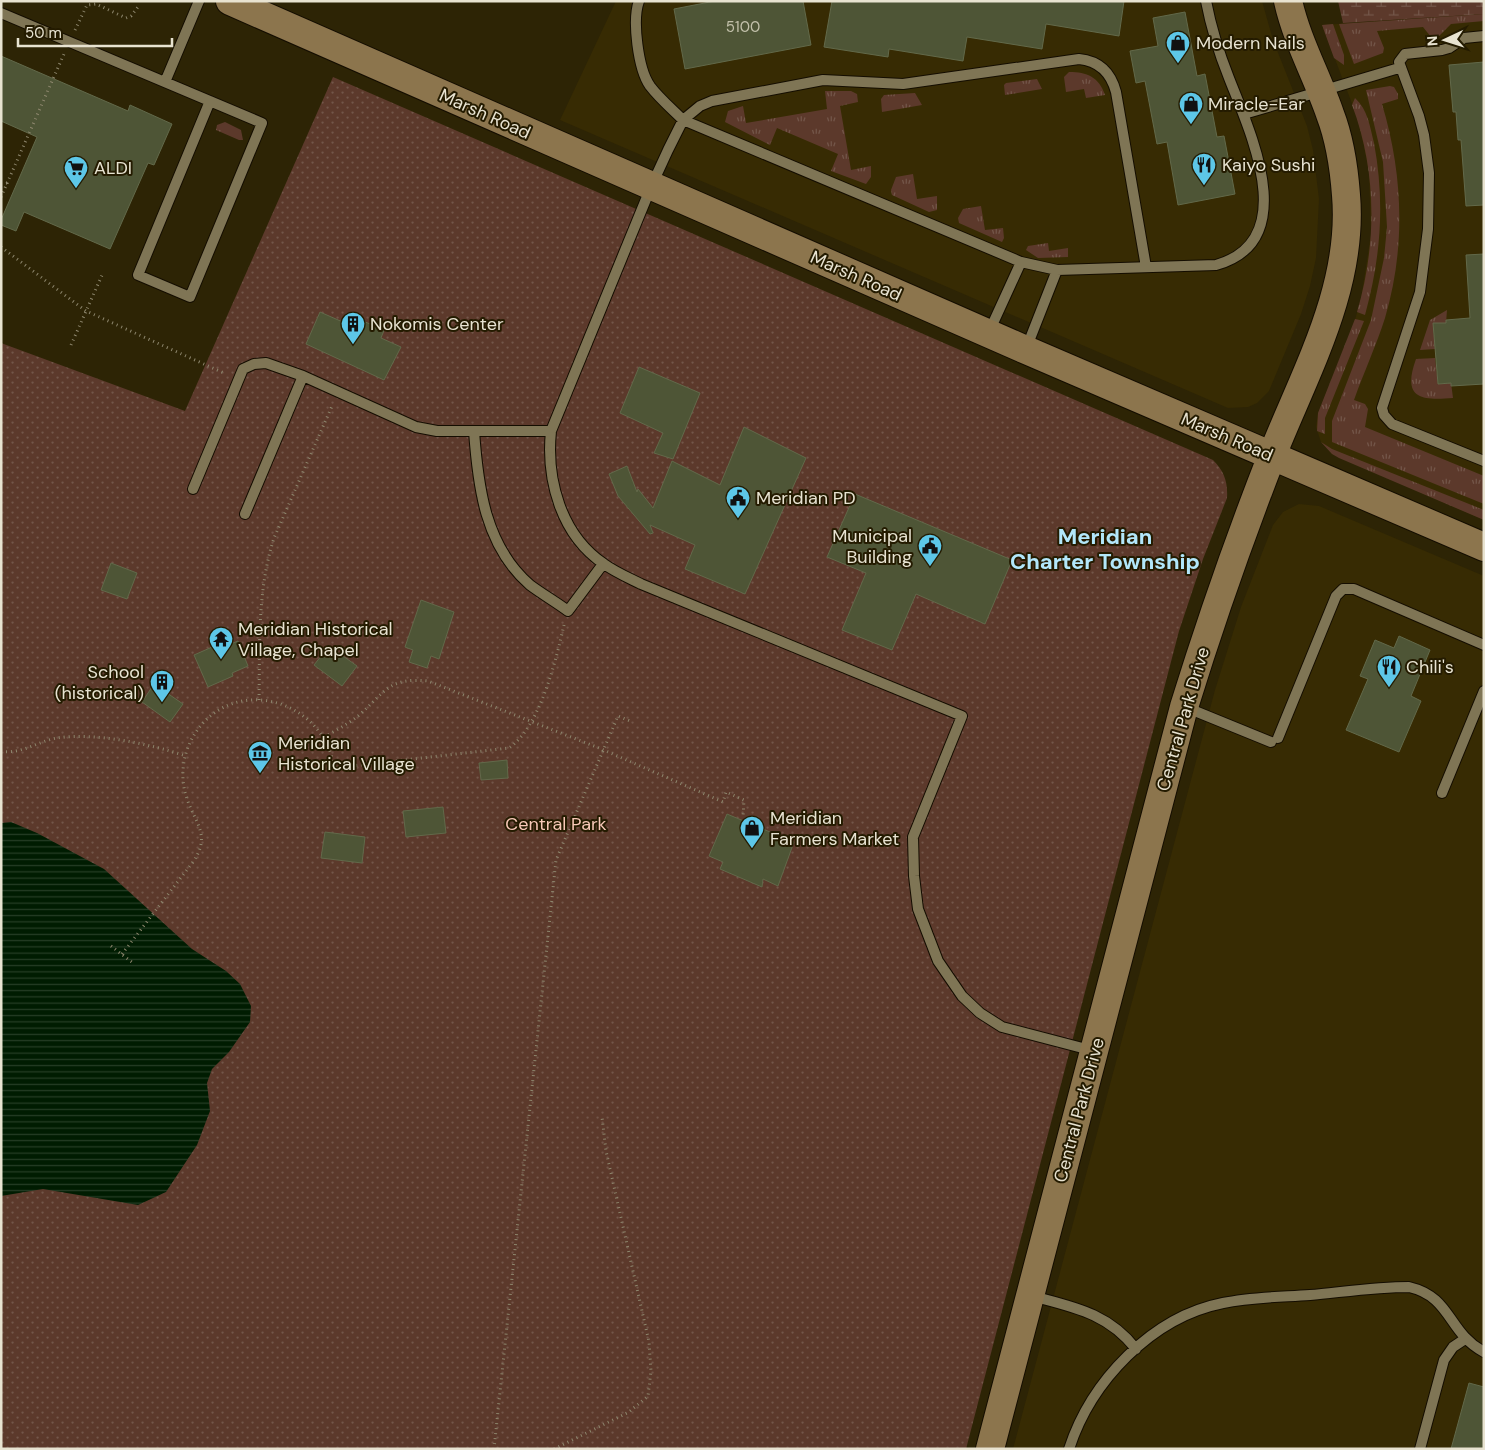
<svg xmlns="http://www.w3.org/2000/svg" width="1485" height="1450" viewBox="0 0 1485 1450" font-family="'DM Sans',sans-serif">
<defs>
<pattern id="grass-tufts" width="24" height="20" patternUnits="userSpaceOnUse" patternTransform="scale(1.25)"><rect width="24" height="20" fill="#5c392b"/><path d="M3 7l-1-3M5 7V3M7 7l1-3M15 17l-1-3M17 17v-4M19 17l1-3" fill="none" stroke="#735649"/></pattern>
<pattern id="wetland-marsh" width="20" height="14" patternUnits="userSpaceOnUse" patternTransform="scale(1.25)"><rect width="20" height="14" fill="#5c392b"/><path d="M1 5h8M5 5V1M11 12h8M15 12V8" fill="none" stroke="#735649"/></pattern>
<pattern id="park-dots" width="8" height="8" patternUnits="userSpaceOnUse" patternTransform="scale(1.25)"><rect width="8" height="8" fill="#5c392b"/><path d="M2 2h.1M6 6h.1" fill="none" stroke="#735649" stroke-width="1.8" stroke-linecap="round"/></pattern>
<pattern id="water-rules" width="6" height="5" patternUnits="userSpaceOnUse" patternTransform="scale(1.25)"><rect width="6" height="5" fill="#001c01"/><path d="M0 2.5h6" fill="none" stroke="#253d25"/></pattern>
</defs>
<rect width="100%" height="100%" fill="#2d2405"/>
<path fill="#372b03" d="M616,1h646l11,39 34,86 6,24 6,49 -3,59 -6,28 -9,28 -32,77 -12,12 -9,4 -20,1 -668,-288z
M1484,14v506l-152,-66 -11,-12 -5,-15 2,-14 34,-83 9,-31 10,-65 -2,-62 -6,-30 -7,-28 -34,-89z
M1299,504l20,2 165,70v873h-471l202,-759 26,-83 32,-82 10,-13z"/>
<path fill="url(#grass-tufts)" d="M1484,14v7l-33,3 -15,15 -5,-2 -8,-10 -46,4 7,17 -1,5 -29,11 -15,-40z
M1333,24l11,31v10l-10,-7 -12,-33z
M1069,72c18,0 30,5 36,23l-19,3 -2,-9 -18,3 -2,-15z
M1037,79l5,10 -37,6 -1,-10 2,-2z
M1390,86l4,1 4,7v5l-16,5c21,70 24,143 3,214 -9,28 -21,54 -31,82l11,4 3,5 -3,18 119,49v28l-152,-62v-21l39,-101 13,-62 3,-31 -4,-65 -17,-72z
M825,91h26l6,3 1,8 -18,4 11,64 20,-4v11l-5,7 -35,-13 7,-17 -61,-26 -7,17 -45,-23 3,-11 15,-5 3,17 81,-14z
M915,93l7,12 -40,7 -1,-13 3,-4z
M1355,98c13,12 15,29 19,45 11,59 7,114 -9,172l-8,-3c20,-67 20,-142 -5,-207z
M225,122l16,8 2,10h-4l-23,-10 1,-5z
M913,174l4,25 20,-3v14l-8,2 -37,-17 -1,-5 5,-13z
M981,206l4,24 18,-2 1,10 -2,4 -43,-19 -1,-5 5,-9z
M1048,243l1,8 19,-3v9l-30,1 -12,-8 2,-4z
M1447,310l-1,13 -13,1 2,25 -15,1 10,-30z
M1355,319l9,2 -39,97v16l-8,-3 1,-18z
M1435,358l3,26 13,-1 2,15c-33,3 -51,0 -37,-39z
M1321,442l11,7 152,61v10l-145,-62 -7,-4z"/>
<path fill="url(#wetland-marsh)" d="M1338,1h146v13l-141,9z"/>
<path fill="url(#park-dots)" d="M333,77l880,383c11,11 15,22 14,38l-24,61 -24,72 -213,818h-965v-1106l184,68z"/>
<path fill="url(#water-rules)" d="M11,822l26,11 67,36 88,80 34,22 14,13 11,22 -1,16 -21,30 -17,17 -5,14 3,28 -13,34 -31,47 -28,13 -95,-16 -42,7v-373z"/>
<path fill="#4e5536" stroke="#62694a" d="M715,1h88l8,44 -126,24 -11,-60z
M832,1h292l-5,35 -73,-12 -4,25 -75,-12 -4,24 -74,-12 -1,8 -64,-10z
M1185,12l12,64 8,-2 12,63 7,-1 11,58 -57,11 -11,-63 -10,2 -12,-63 -9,2 -6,-32 28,-5 -5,-28z
M1,56l127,55 2,-6 42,19 -18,41 -6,-2 -38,86 -86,-37 -8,19 -15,-6v-5l36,-83 -36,-16z
M1484,62v143l-18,1 -5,-66h-3l-2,-28h-3l-4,-47z
M1484,254v130l-33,2v-3l-13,1 -5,-61h13v-3l24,-2 -4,-63z
M320,312l25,11 4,-8 35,15 -3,8 20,9 -17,33 -78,-36z
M639,367l61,26 -27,66 -19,-6 9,-20 -43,-20z
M744,427l62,31 -61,136 -60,-25 10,-24 -45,-20 3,8 -3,1 -32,-38 -9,-22 18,-8 10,26 1,-3 15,19 19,-47 48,24z
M855,494l157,66 -27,64 -69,-30 -24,56 -50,-20 24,-57 -39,-16z
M111,563l26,10 -10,26 -26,-9z
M421,600l33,12 -15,47 -8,-3 -4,12 -18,-6 4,-12 -8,-3z
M1399,636l31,14 -19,46 10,5 -22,51 -53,-22 22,-51 -8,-3 15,-36 19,8z
M238,641l10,25 -16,7 1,3 -25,11 -14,-32 25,-11 2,4z
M329,646l28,20 -15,20 -28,-21z
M154,684l29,20 -13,18 -28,-20z
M507,760l1,18 -27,2 -2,-17z
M443,807l3,26 -40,4 -3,-26z
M727,814l67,28 -16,44 -15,-7 -1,8 -42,-18 3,-7 -14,-6z
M325,832l40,5 -3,26 -41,-5z
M1469,1383l15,4v62h-33z"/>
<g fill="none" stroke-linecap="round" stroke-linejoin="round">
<defs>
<path id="lane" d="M639,1c-7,19 -1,68 11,85 9,12 22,23 33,34l338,142 36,8 159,-5c86,-24 34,-133 13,-187 -10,-25 -18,-51 -23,-77
M1,13l261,110 -72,174 -52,-22 72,-174
M1484,36l-20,2 -15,10 -7,2 -37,4 -6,8 20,54 5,19 5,38 -1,56 -8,63 -38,116 2,7 8,9 92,37
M165,82l34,-81
M1244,114l155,-46
M989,332l32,-70
M1026,349l31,-79
M551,431h-77c4,56 11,115 56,154 12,9 26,17 38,26l35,-47
M193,489l50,-120 11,-5 12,-1 37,13 113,51 21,4h37
M245,514l58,-138
M1185,707l86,35
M1278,738l58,-142 7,-7h11l130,56
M1442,793l42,-102
M1094,1051l-92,-24 -22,-14 -18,-17 -24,-35 -20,-52 -4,-33 -1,-39 49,-121 -321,-132c-12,-6 -26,-12 -37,-20 -43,-29 -58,-84 -53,-133l100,-244 17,-37 15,-30 17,-14 12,-5 111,-21 80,4 176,-25c20,2 32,14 37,33l30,175
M1032,1296c41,11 76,17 104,53
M1069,1449c22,-68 83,-132 154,-146 28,-6 58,-6 87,-8 33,-3 66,-8 99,-8 43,10 38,45 75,65
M1420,1449l24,-89 9,-13 12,-8"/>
<path id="secondary" d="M230,1l796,349 458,197
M990,1449l194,-742c26,-84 55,-167 87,-249 33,-84 83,-170 75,-263 -2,-27 -6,-55 -16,-81 -13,-38 -33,-73 -42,-113"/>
</defs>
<use href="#lane" stroke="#140d00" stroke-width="12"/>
<use href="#secondary" stroke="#140d00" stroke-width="30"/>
<path stroke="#8e876e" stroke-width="3" stroke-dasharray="1 4" stroke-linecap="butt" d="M75,30l12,-25 9,-1 30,14 5,-2 7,-9
M1,183h6
M1,197l63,-143
M1,247l85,64 140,63
M71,345l32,-72
M259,700c1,-55 -2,-109 15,-162l58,-132
M324,737c11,-6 24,-13 34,-21 27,-23 29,-39 70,-35l171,67 124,54 3,-10 18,8 -1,17
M1,751c20,4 37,-10 56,-13 37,-6 93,6 129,18
M111,946l22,17
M122,954l71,-92c18,-26 3,-38 -6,-63 -9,-26 -3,-54 15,-75 44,-49 124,-18 132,44l175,-20c31,-21 47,-88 55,-123
M494,1449l62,-589 62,-144 12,5
M554,1449l75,-37 19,-16 3,-25 -2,-29 -43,-191 -4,-34"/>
<use href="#lane" stroke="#7f7555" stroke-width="10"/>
<use href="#secondary" stroke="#8c754d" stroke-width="28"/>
</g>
<defs>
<symbol id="shop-pin" viewBox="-11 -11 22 30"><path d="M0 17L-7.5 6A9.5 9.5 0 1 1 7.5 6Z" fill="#5dc7e8" stroke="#241b00"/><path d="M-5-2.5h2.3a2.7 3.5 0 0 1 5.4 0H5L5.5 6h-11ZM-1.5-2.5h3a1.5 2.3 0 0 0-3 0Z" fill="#111"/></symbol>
<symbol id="restaurant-pin" viewBox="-11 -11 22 30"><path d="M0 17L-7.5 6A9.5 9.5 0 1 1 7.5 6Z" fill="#5dc7e8" stroke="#241b00"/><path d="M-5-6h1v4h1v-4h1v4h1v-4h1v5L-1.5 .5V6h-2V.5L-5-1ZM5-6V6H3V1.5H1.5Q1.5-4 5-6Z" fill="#111"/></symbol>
<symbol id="supermarket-pin" viewBox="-11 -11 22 30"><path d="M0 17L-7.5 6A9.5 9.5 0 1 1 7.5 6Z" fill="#5dc7e8" stroke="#241b00"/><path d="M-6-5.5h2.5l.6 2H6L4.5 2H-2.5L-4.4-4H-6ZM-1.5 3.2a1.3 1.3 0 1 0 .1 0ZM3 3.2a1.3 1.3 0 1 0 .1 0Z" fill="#111"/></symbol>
<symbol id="building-pin" viewBox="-11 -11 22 30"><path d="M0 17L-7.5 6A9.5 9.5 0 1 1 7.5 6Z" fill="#5dc7e8" stroke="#241b00"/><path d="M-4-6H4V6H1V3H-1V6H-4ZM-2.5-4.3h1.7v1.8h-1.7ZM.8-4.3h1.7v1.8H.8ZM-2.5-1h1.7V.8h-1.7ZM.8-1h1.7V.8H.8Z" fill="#111"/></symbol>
<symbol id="civic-pin" viewBox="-11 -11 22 30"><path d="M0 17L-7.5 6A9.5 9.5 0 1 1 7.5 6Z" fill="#5dc7e8" stroke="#241b00"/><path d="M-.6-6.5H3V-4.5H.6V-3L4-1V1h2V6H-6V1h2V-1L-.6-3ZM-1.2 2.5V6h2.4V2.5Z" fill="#111"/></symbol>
<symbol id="temple-pin" viewBox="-11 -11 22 30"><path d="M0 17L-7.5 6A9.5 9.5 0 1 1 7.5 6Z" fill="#5dc7e8" stroke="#241b00"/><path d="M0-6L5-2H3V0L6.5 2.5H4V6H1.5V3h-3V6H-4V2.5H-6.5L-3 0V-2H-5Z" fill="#111"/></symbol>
<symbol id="museum-pin" viewBox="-11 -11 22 30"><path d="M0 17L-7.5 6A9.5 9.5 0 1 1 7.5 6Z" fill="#5dc7e8" stroke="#241b00"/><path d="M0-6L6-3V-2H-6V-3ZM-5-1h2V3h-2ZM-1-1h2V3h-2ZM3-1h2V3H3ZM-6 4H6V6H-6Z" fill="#111"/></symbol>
</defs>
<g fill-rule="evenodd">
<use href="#shop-pin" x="1164" y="29" width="28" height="38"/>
<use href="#shop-pin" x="1177" y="90" width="28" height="38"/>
<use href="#restaurant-pin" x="1190" y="151" width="28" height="38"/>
<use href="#supermarket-pin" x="62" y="154" width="28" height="38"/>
<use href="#building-pin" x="339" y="310" width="28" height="38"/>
<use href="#civic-pin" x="724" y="484" width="28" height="38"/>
<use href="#civic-pin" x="916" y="532" width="28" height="38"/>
<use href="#temple-pin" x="207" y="625" width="28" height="38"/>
<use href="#restaurant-pin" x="1375" y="653" width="28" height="38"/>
<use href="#building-pin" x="148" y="668" width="28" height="38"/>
<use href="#museum-pin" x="246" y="739" width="28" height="38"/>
<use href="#shop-pin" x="738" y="814" width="28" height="38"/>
</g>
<g text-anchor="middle" stroke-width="4" stroke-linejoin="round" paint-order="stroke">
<g font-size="15" fill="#c2c0aa">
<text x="743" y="32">5100</text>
</g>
<g font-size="18" fill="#e8e3d1" stroke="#241b00" text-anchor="start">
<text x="1196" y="49">Modern Nails</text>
<text x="1208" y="110">Miracle-Ear</text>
<text x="1222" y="171">Kaiyo Sushi</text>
<text x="94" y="174">ALDI</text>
<text x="370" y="330">Nokomis Center</text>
<text x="756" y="504">Meridian PD</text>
<text x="912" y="542" text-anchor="end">Municipal<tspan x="912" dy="21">Building</tspan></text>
<text x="238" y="635">Meridian Historical<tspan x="238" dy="21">Village, Chapel</tspan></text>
<text x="1406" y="673">Chili's</text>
<text x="144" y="678" text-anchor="end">School<tspan x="144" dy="21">(historical)</tspan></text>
<text x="278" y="749">Meridian<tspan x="278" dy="21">Historical Village</tspan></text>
<text x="770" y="824">Meridian<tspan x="770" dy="21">Farmers Market</tspan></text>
</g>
<g font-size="18" fill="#e8e3d1" stroke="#241b00">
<text transform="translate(485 114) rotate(24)" y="6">Marsh Road</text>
<text transform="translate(856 276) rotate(24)" y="6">Marsh Road</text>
<text transform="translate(1227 437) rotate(23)" y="6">Marsh Road</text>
<text transform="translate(1183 719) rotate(-74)" y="6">Central Park Drive</text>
<text transform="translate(1079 1110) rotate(-75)" y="6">Central Park Drive</text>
</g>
<g font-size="18" fill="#f7c8b7" stroke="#241b00">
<text x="556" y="830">Central Park</text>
</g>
<g font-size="22" font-weight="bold" fill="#b2e7fa" stroke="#241b00">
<text x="1105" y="544">Meridian<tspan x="1105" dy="25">Charter Township</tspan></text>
</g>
</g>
<rect width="1485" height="1450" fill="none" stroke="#e8e3d1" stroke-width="5"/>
<g transform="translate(1445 40) rotate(266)" stroke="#241b00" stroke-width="4" paint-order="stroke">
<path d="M0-4L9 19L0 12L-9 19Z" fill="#e8e3d1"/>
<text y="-8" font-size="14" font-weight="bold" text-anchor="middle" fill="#e8e3d1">N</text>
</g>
<path d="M18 38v8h154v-8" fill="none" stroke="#e8e3d1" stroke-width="2.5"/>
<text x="25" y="38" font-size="15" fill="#e8e3d1" stroke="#241b00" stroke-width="4" paint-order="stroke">50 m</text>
</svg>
